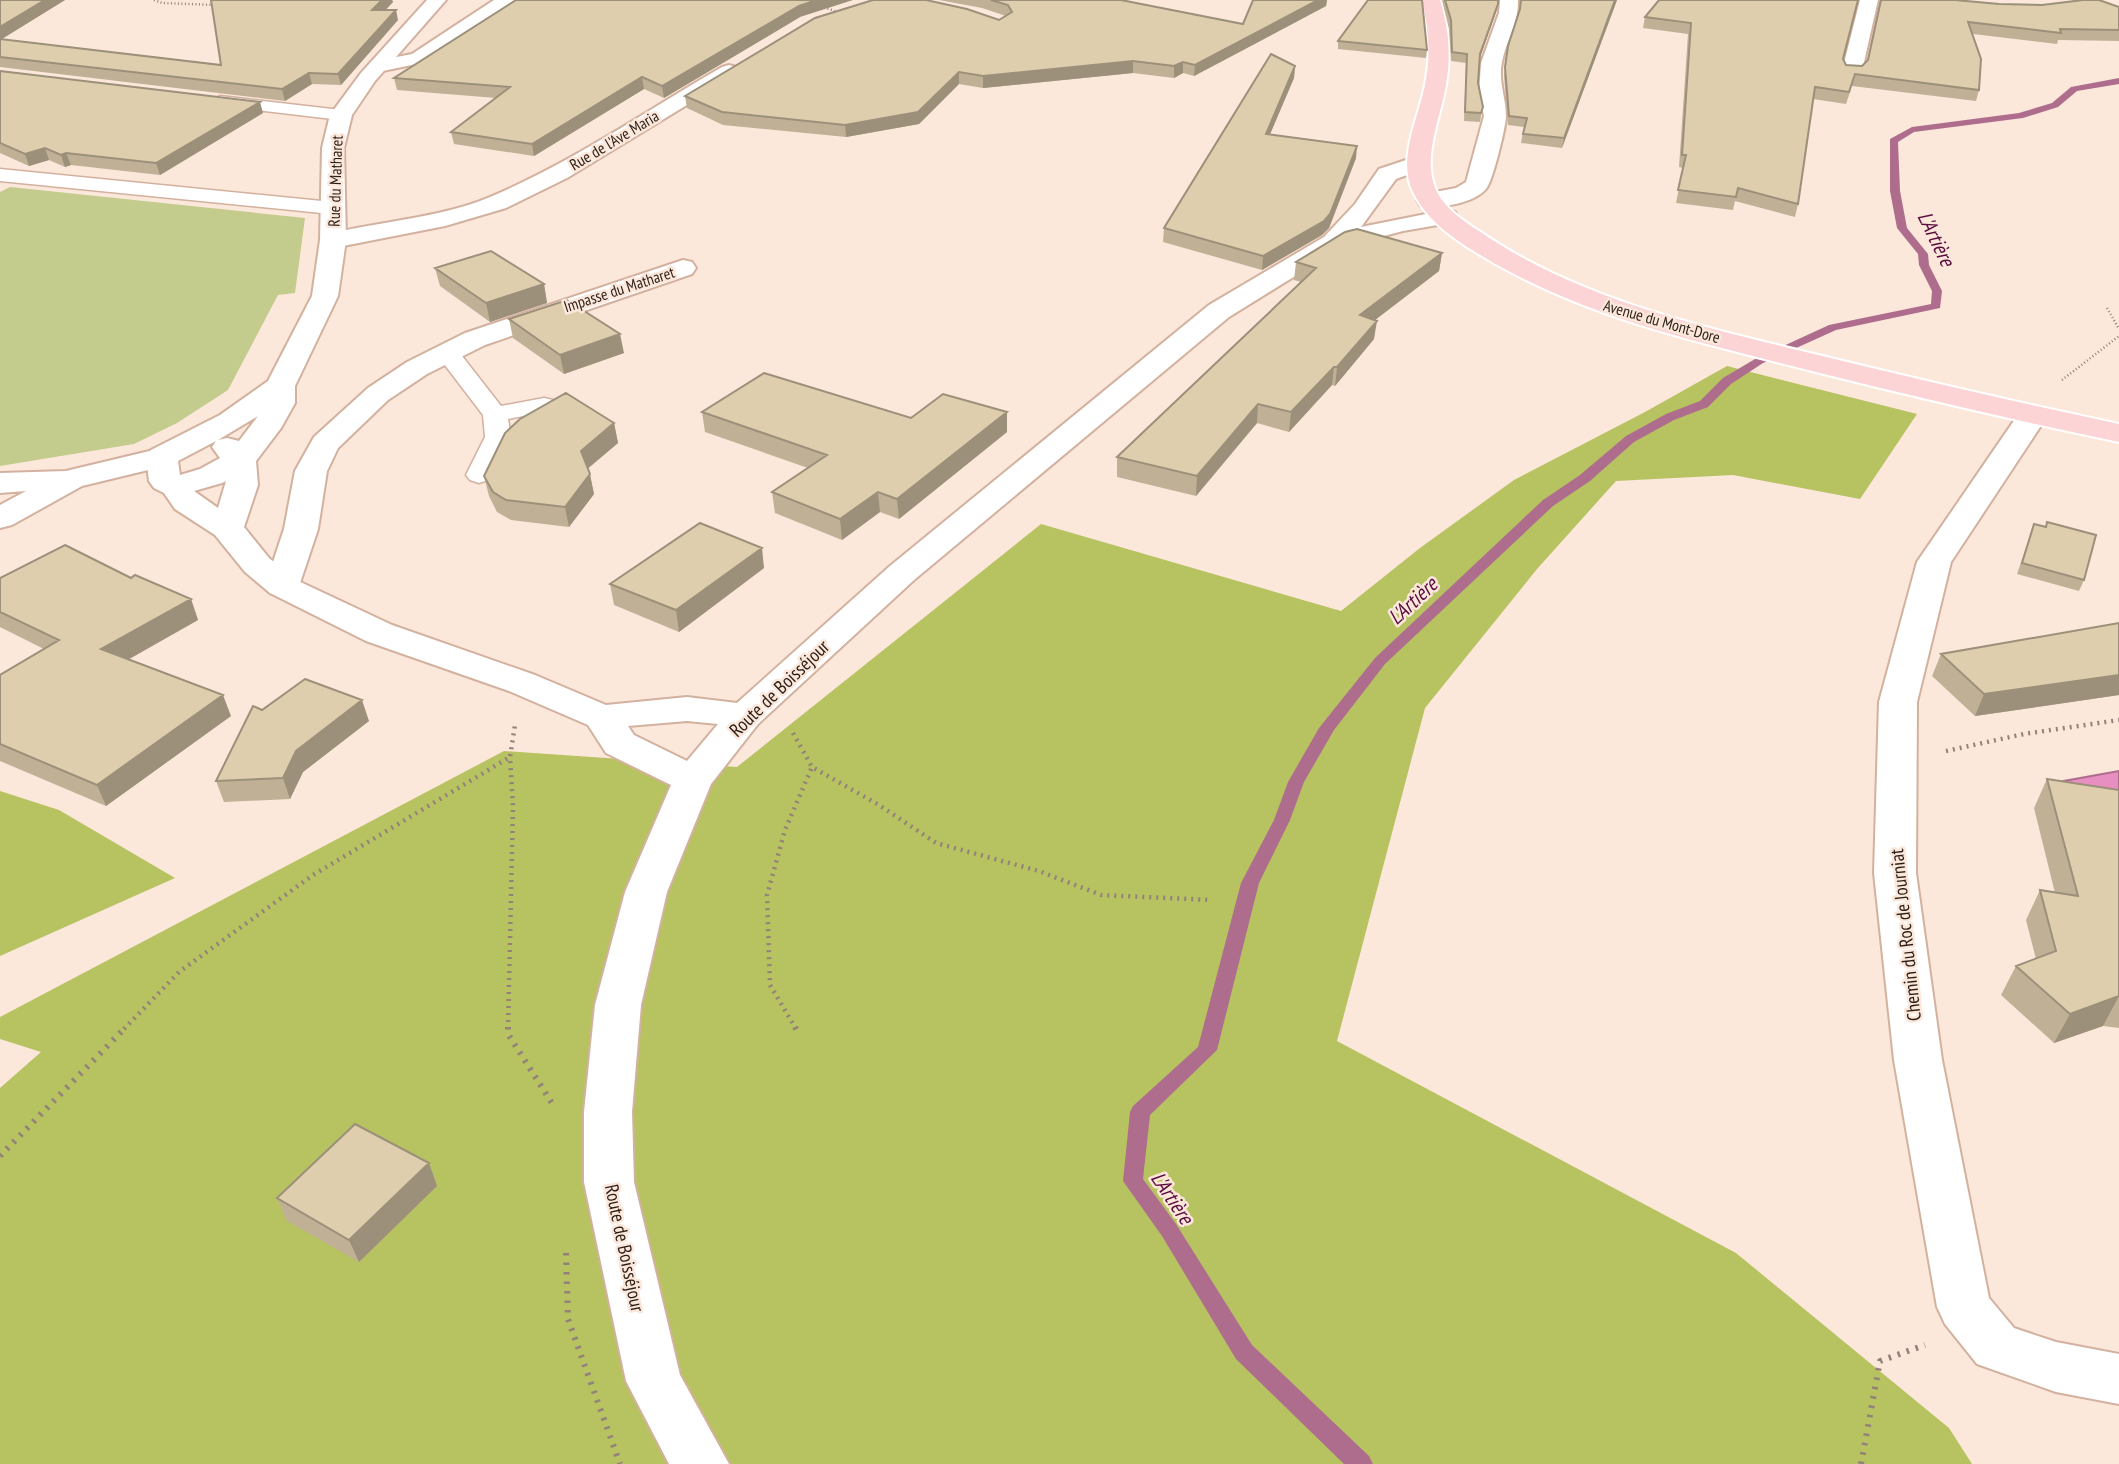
<svg xmlns="http://www.w3.org/2000/svg" width="2119" height="1464" viewBox="0 0 2119 1464" font-family="'PT Sans Narrow',sans-serif">
<rect width="100%" height="100%" fill="#fce7db"/>
<path fill="#c3cb8d" d="M10,187l295,31 -10,75 -17,2 -50,95 -51,33 -43,21 -134,22v-274z"/>
<path fill="#b7c261" d="M1727,366l190,48 -57,85 -127,-24 -117,6 -79,88 -112,139 -88,333 399,212 213,175 23,36h-1972v-376l41,-36 -41,-13v-22l504,-266 233,16 304,-243 300,87 79,-63 94,-68 131,-68z
M0,791l59,19 116,68 -175,78z"/>
<path fill="#e88fc1" stroke="#af6d8e" stroke-width="2" d="M2119,771v29l-30,5 -25,-24z"/>
<g fill="none" stroke-linecap="round" stroke-linejoin="round">
<path fill="#af6d8e" fill-rule="evenodd" d="M2119,78v6l-42,7 -19,16 -35,11 -109,14 -16,10 2,49 7,37 21,26 1,11 13,26 -2,17 -104,22 -73,33 -32,21 -23,23 -34,13 -40,22 -44,39 -37,25 -168,158 -51,66 -30,52 -14,38 -31,63 -42,167 -67,65 -7,64 33,45 76,121 117,111 4,8h-29l-108,-105 -74,-123 -39,-55 7,-69 3,-6 65,-59 43,-164 33,-63 14,-38 31,-54 56,-70 168,-158 37,-25 46,-39 40,-22 34,-13 23,-23 32,-19 74,-34 102,-21 1,-13 -13,-26 -1,-11 -21,-26 -7,-37v-52l22,-12 107,-14 33,-10 19,-16z"/>
<defs>
<path id="service" d="M220,96l121,14 9,5 -9,5 -127,-15 -3,-4z
M0,169l332,33 7,2 3,4 -3,4 -7,2 -332,-33z
M447,345l8,2 46,59 43,-8 9,2 3,5 -3,5 -45,9 3,18 -23,43 -9,3 -9,-3 -4,-5 19,-38 -2,-22 -48,-63 4,-5z"/>
<path id="minor" d="M494,0h22l-90,62 -48,10 -7,-2 -3,-4 3,-4 41,-8z
M1500,0h18c1,23 -12,41 -16,62 -4,19 4,36 4,54 0,10 -13,65 -20,73 -12,14 -48,21 -66,16l-3,-5 3,-5 36,-7 10,-6 18,-66 -5,-24 2,-29 18,-50z
M1860,0h18l-16,71 -3,4h-14l-3,-4z
M729,65l7,2 3,4 -3,4 -169,103 -61,30 -61,18 -112,22 -9,-3 -4,-5 4,-5c55,-14 113,-16 166,-38 81,-34 156,-86 232,-130z
M683,260l9,2 4,6 -4,6 -207,71 -58,29 -39,26 -50,48 -11,23 -9,58 -19,57 -5,7 -12,3 -12,-3 -5,-7 19,-57 11,-58 19,-34 54,-49 39,-26 58,-29z
M2033,406l11,3 4,6 -97,147 -34,140 -1,171 26,187 47,238 25,30 42,14 63,12v50l-63,-12 -79,-28 -32,-40 -8,-17 -43,-247 -20,-187 5,-171 38,-140 105,-153z
M162,448l11,2 5,7 -5,7 -91,22 -70,39 -12,3v-23l26,-14 -26,2v-20l66,-2z"/>
<path id="tertiary" d="M427,0h19l-71,81 -23,34 -8,33 2,92 -8,56 -43,90v17l-14,25 -25,33 2,24 -14,42 25,31 25,21 98,46 143,50 71,30 81,-8 50,6 153,-137 319,-261 115,-68 31,-33 24,-35 39,-13 8,2 4,5 -4,5 -30,11 -35,48 85,-17 9,2 3,5 -3,5 -52,9 -61,16 -113,70 -315,263 -156,144 -47,60 -44,108 -26,113 -9,107 2,70 46,193 49,89h-60l-43,-83 -42,-199v-70l11,-107 30,-113 46,-107 -65,-32 -18,-28 -79,-34 -143,-50 -96,-48 -25,-21 -30,-37 -40,-26 -11,-16 -10,-5 -5,-7 -3,-24 5,-7 69,-35 48,-34 44,-85 8,-56 2,-92 8,-33 31,-42zM258,416l-19,25 -12,-3 -9,2zM216,441l-4,6 8,11 -20,11 -20,6 -2,-14zM226,481l-8,27 -24,-17 28,-8zM687,721l31,3 -31,37 -53,-26 -6,-9z"/>
<path id="primary" d="M1422,0h18c8,26 11,52 7,78 -4,36 -27,79 -10,114 9,17 26,29 42,39 99,68 216,94 331,122 102,25 205,49 309,71v18c-100,-21 -200,-44 -299,-69 -117,-30 -234,-54 -338,-117 -27,-16 -55,-35 -69,-64 -17,-35 8,-78 13,-113 5,-27 2,-53 -4,-79z"/>
</defs>
<use href="#service" stroke="#d3b19f" stroke-width="3"/>
<use href="#minor" stroke="#d3b19f" stroke-width="4"/>
<use href="#tertiary" stroke="#d3b19f" stroke-width="4"/>
<use href="#primary" stroke="#fff" stroke-width="4"/>
<path stroke="#938279" stroke-width="2.5" stroke-dasharray="1 2.5" stroke-linecap="butt" d="M154,0l8,3 54,2
M821,6l16,6
M2107,308l12,21
M2062,380l57,-44"/>
<path stroke="#938279" stroke-width="4.5" stroke-dasharray="2 5" stroke-linecap="butt" d="M793,733l19,34 67,38 57,38 103,28 62,24 110,5
M1946,751l78,-17 95,-14
M124,1029l55,-57 134,-97 197,-118
M508,1029l5,-223 -3,-49 5,-32
M796,1029l-26,-44 -3,-90 18,-65 27,-63"/>
<path stroke="#938279" stroke-width="6" stroke-dasharray="2.5 7" stroke-linecap="butt" d="M508,1027v7l47,74
M795,1027l2,4
M0,1156l126,-129
M566,1253l2,66 52,145
M1861,1464l19,-103 45,-16"/>
<use href="#service" fill="#fff" fill-rule="evenodd"/>
<use href="#minor" fill="#fff" fill-rule="evenodd"/>
<use href="#tertiary" fill="#fff" fill-rule="evenodd"/>
<use href="#primary" fill="#fdd4d5" fill-rule="evenodd"/>
</g>
<path fill="#c0b196" d="M0,0h65l-63,39 219,26 -10,-65h181l1,2 -7,8 12,10 -57,65 -29,-1 -27,17 -285,-34z
M939,0h182l122,24 10,-24h74l-1,6 -132,70 -11,-3 -9,5 -41,-5 -150,15 -24,-4 -40,40 -73,13 -123,-12 -36,-17 -2,-12 314,-76 7,-4 -24,-8z
M1442,0h56l-2,12 -17,48 -1,23 3,33 -1,6 -16,-1 2,-58 -15,-2 -2,-32z
M1520,0h97l-55,148 -41,-5 3,-16 -16,-2 -4,-49 4,-30 11,-34z
M1659,0l184,59 3,6 16,1 5,-5 13,-61h75l44,4 120,3v34l-61,-1 -1,4 -84,-10 6,56 -3,11 -124,-15 -6,18 -33,-5 -15,105 -3,13 -60,-16 -2,9 -57,-7 7,-35 -4,-1 9,-133 -45,-6 2,-11z
M800,17l-136,81 -20,-9 -110,67 -80,-12 -3,-12 45,-34 -99,-8 -3,-12z
M1338,41l89,9 -1,8 -88,-9z
M1295,66l-1,12 -24,56 86,24 -27,70 -7,7 -60,35 -99,-28 1,-14z
M0,71l263,42 -103,62 -89,-10 -6,2 -16,-7 -20,6 -29,-13z
M1442,253l-3,18 -64,49 -1,19 -39,47 -3,-1 -43,47 -32,-9 -61,73 -79,-19v-20l184,-175 -7,-2 2,-18z
M435,268l109,16 3,19 -57,19 -50,-36z
M509,319l115,34 -60,21 -51,-36z
M702,412l209,6 96,-6v20l-108,87 -19,-7 -38,28 -67,-27 -3,-21 36,-24 -103,-36z
M614,423l4,20 -30,25 6,26 -25,33 -58,-7 -14,-8 -8,-16 -5,-20z
M2034,524l11,3 39,53 -5,11 -62,-17z
M764,568l-85,64 -65,-27 -4,-21z
M0,578h131l60,21 7,21 -70,39 103,57 -125,90 -106,-45v-86l44,-26 -44,-22z
M2119,623v72l-144,21 -43,-40 9,-22z
M262,710l107,11 -66,51 -13,27 -66,3 -8,-21z
M2047,779l72,11v238l-16,-2 -49,17 -53,-48 15,-29 20,-7 -10,-39 14,-30 15,3 -21,-85z
M429,1163l8,23 -78,76 -72,-41 -10,-23z"/>
<path fill="#9c907a" d="M45,0h20l-65,40v-13z
M382,0h10l1,2 -18,18 -3,-10z
M817,0h36l-53,17 -136,81 -2,-12 137,-80z
M1318,0h9l-1,6 -132,70 1,-11z
M1615,0h2l-55,148 2,-10z
M1498,4l-2,8 -18,51 2,-9z
M396,10l2,10 -57,65 -3,-11z
M1133,61v12l-150,15v-12z
M1183,62v11l-9,5v-12z
M1295,66l-1,12 -29,68 1,-12z
M959,72v12l-40,40 -73,13 -1,-12z
M309,73l3,11 -27,17 -3,-12z
M642,77l2,12 -110,67 -2,-12z
M260,102l3,11 -103,62 -4,-12z
M1357,146l-1,12 -27,70 -7,7 -60,35 1,-14z
M45,148l4,12 -20,6 -4,-12z
M66,153l5,12 -6,2 -4,-12z
M1442,253l-3,18 -81,62 2,-18z
M544,284l3,19 -57,19 -4,-19z
M1377,321l-3,18 -39,47 2,-19z
M620,334l4,19 -60,21 -4,-19z
M1334,367l-2,18 -43,47 2,-20z
M1258,404l-1,19 -61,73 1,-20z
M1007,412v20l-108,87 -2,-20z
M614,423l4,20 -33,28 -4,-20z
M590,474l4,20 -25,33 -4,-20z
M878,492l2,20 -38,28 -2,-21z
M762,548l2,20 -85,64 -3,-22z
M191,599l7,21 -88,50 -9,-21z
M2119,675v20l-144,21 9,-22z
M223,695l8,21 -125,90 -9,-21z
M362,700l7,21 -66,51 -13,27 -7,-21 13,-27z
M2119,996l-16,30 -49,17 16,-29z
M429,1163l8,23 -78,76 -10,-22z"/>
<path fill="#dfceae" stroke="#9c907a" stroke-width="2" d="M0,0h45l-45,27z
M211,0h171l-10,10h24l-58,64 -29,-1 -27,16 -282,-32v-18l221,26z
M516,0h301l-18,6 -137,80 -20,-9 -110,67 -81,-12 59,-45 -116,-9z
M873,0h53l41,9 32,11 13,-8 -4,-7 -17,-5h130l122,24 10,-24h65l-123,65 -12,-3 -9,4 -41,-5 -150,15 -24,-4 -41,40 -73,13 -123,-13 -37,-16 130,-78z
M1368,0h54l5,50 -89,-9z
M1445,0h53v4l-18,50 -2,29 5,24 -2,6 -16,-1 2,-58 -15,-2 -1,-32z
M1521,0h94l-51,138 -41,-4 4,-16 -18,-2 -4,-49 3,-21 12,-37z
M1659,0h199l-15,59 3,6 16,1 6,-6 13,-60h74l44,4 43,1 41,-5h16l20,7v23l-59,-1 1,4 -93,-11 13,37 -2,31 -124,-16 -6,18 -34,-5 -17,117 -60,-16 -2,9 -58,-7 8,-35h-4l9,-132 -46,-6z
M1271,54l24,12 -29,68 91,12 -27,68 -6,7 -61,35 -99,-28z
M0,71l260,31 -104,61 -90,-10 -5,2 -16,-7 -20,6 -25,-11z
M1357,229l85,24 -82,62 17,6 -40,46h-3l-43,45 -33,-8 -61,72 -80,-19 199,-189 -20,-6 49,-30z
M491,251l53,33 -58,19 -51,-35z
M567,300l53,34 -60,21 -51,-36z
M764,373l147,45 32,-24 64,18 -110,87 -19,-7 -38,27 -68,-27 55,-37 -125,-43z
M566,393l48,30 -33,28 9,23 -25,33 -59,-7 -13,-8 -9,-16 21,-43 15,-14z
M2047,522l49,13 -12,45 -62,-17 12,-39 12,3z
M700,523l62,25 -86,62 -66,-26z
M65,545l66,33 4,-3 56,24 -90,50 122,46 -126,90 -97,-41v-69l59,-35 -59,-28v-34z
M2119,623v52l-135,19 -43,-40z
M305,679l57,21 -66,51 -13,27 -67,3 37,-75 9,4z
M2047,779l72,11v206l-49,18 -54,-48 40,-15 -16,-61 38,6z
M355,1124l74,39 -80,77 -72,-42z"/>
<g text-anchor="middle" stroke-width="5" stroke-linejoin="round" paint-order="stroke">
<g font-size="16" fill="#2b1e17" stroke="#fce7db">
<text transform="translate(614 140) rotate(-31)" y="6">Rue de l'Ave Maria</text>
<text transform="translate(335 181) rotate(-88)" y="6">Rue du Matharet</text>
<text transform="translate(619 289) rotate(-18)" y="6">Impasse du Matharet</text>
<text transform="translate(1662 321) rotate(16)" y="6">Avenue du Mont-Dore</text>
</g>
<g font-size="19" fill="#2b1e17" stroke="#fce7db">
<text transform="translate(779 688) rotate(-44)" y="7">Route de Boisséjour</text>
<text transform="translate(1905 935) rotate(-96)" y="7">Chemin du Roc de Journiat</text>
<text transform="translate(625 1248) rotate(78)" y="7">Route de Boisséjour</text>
</g>
<g font-size="21" font-style="italic" fill="#5b0c40" stroke="#fce7db">
<text transform="translate(1936 239) rotate(64)" y="7">L'Artière</text>
<text transform="translate(1413 601) rotate(-43)" y="7">L'Artière</text>
<text transform="translate(1172 1198) rotate(56)" y="7">L'Artière</text>
</g>
</g>
</svg>
